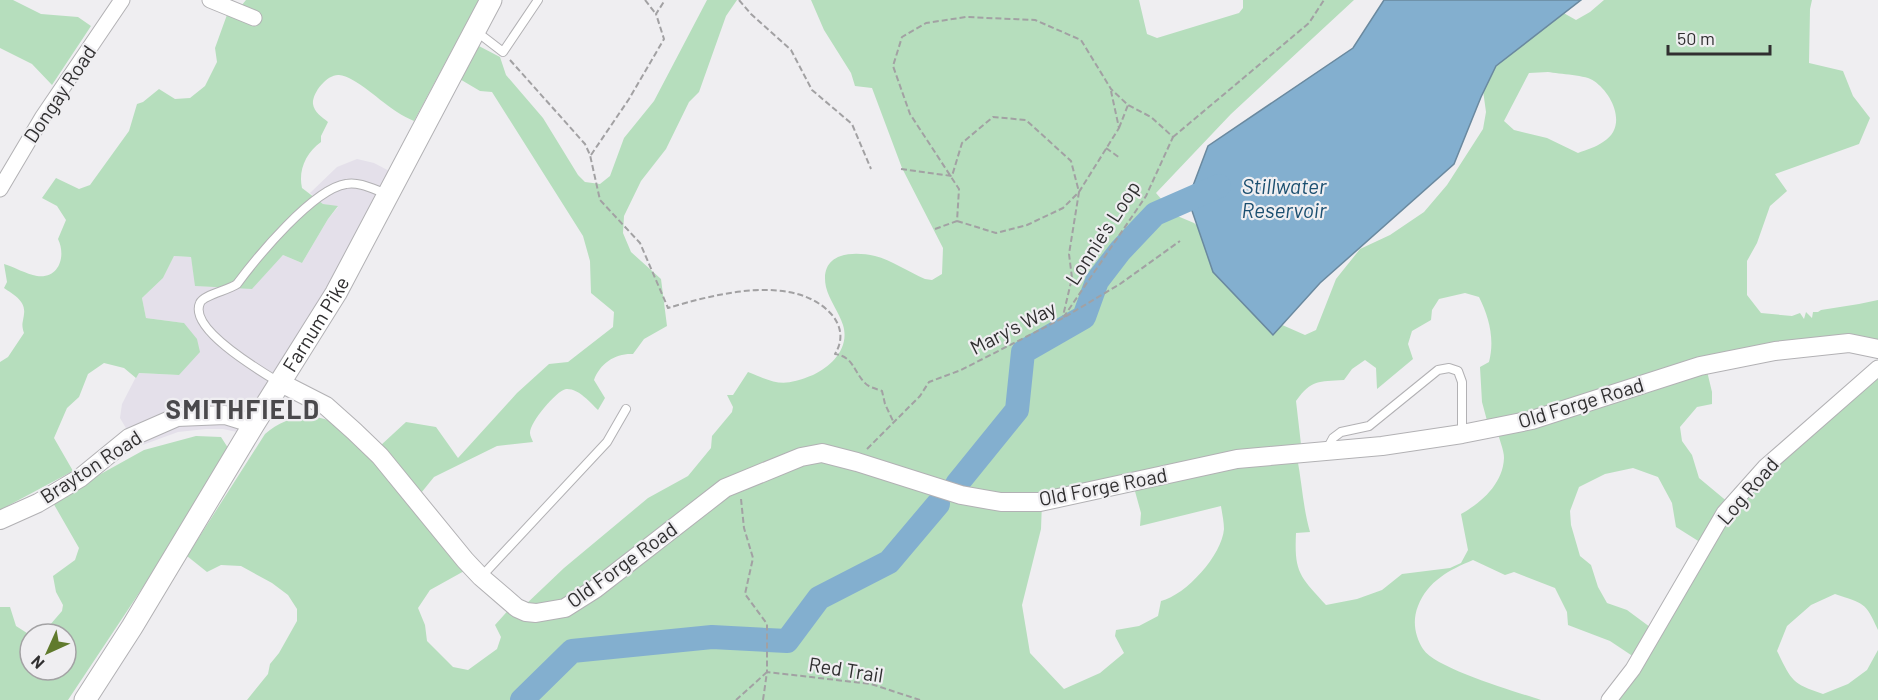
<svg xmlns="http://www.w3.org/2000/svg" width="1878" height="700" viewBox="0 0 1878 700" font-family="Barlow,sans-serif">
<rect width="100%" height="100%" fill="#efeef1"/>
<path fill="#e4e0ea" d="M357,159l17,4 23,12 -142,261 -32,-7h-17l-28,3 -41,15 -17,-29 2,-14 16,-31 41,2 5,-52 -38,-5 -4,-20 21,-20 11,-22 17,1 5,29 56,2 31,-33 19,8 26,-44 10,-12 -15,-3 -13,-11 27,-26z"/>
<path fill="#b6debd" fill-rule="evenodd" d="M0,0h13l28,14 37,3 13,9 -39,59 -20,-21 -32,-16z
M246,0h233l-65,121c-6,-3 -11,-5 -17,-9 -15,-9 -42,-36 -58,-37 -12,-1 -27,18 -26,29 1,8 9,13 15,18l-7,14v6c-15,11 -23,28 -19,46l21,16 15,2 -10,13 -26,44 -19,-8 -31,34 -57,-3 -4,-29 -17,-1 -11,22 -21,20 4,20 38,5 13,16 3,13 -21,23 -40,-2 -3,5 -12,-10 -20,-5 -16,11 -9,23 -12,11 -13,30 19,33 -73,39v-148l8,-5 16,-24c-3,-9 -1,-10 0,-19 2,-13 -10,-19 -20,-26l3,-6 -3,-18c10,3 22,10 33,12 23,3 29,-21 21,-37l8,-19 -9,-14 -15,-8 14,-20 23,11 11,-4 39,-54 8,-27 6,-2 16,-13 16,10 15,-1 15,-12 12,-24 -2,-14 13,-36 9,-1z
M707,0h30l-11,16 -27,76 -10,10 -23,47 -25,32 -17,35 -1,17 8,19 30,27 6,47 -23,13 -11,15c-17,-1 -33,9 -39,26l11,18 -7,12c-8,-8 -20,-22 -32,-21 -10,2 -36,33 -36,44 0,3 2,6 3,9l-36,4 -63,31 -13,16 -41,-47 26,-24 30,5 22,31 59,-65 32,-29 19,-2 45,-35 1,-15 -23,-19 -1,-32 -7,-25 -91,-144 -12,-1 -22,-13 17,-34 25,13 6,18 37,43 35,57 7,7 15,2 10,-8 14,-38 30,-37z
M811,0h328l8,34 10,4 82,-25 4,-5v-8h111l-123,114 -75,79 19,22 19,8 12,10 74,91 25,11 11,-5 20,-51 24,-30 30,-14 34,-23 23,-27 36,-56 3,-17 -4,-29 5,-15 66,-61 23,13 14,-8 14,-12h208l-2,9 -1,54 34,8 10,25 17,22 -11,26 -84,30 12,17 -17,15 -13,37 -10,18v34l14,18 31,3 8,-3 4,6 2,-7 6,6 1,-6h5l3,-2 38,-6 19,-4v51l-34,-7 -138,23 6,25v12l-15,3 -17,20 2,14 10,14 7,23 30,25 149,-135v262c-13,-29 -14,-26 -43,-36l-24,11 -24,21 -10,25c15,30 14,32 46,43l25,-10 19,-14 11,-20v50h-269l28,-41 -27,-18 -42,-16 -1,-13 -12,-24 -41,-16 -9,3 -32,-15c-24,10 -45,21 -55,46 -6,15 -3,30 5,43 13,20 94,43 118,51h-1294l21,-26 2,-10 9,-11 18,-32v-12l-9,-14 -16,-12 -31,-17 -20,-1 -14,7 -20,-16 78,-122c20,-18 51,-24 74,-8 7,5 12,11 18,16l109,128 -36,20 -12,18 7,17 2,16 26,26 15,3 29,-21 4,-12 -6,-12 17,-19h12l40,-38 84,-70 40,-22 23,-28 1,-12 20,-24 1,-5 -6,-12h6l15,-23c29,12 35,15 65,3 19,-9 37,-27 30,-50 -4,-13 -14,-25 -17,-38 -7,-33 24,-37 49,-31 16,4 34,16 50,23l7,1 10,-6 1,-26 -41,-80 -30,-80 -17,-2 -4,-13 -27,-43zM1548,72c11,2 39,3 46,9 19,13 34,46 9,61 -7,5 -17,8 -25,11l-31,-15 -33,-8 -10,-9 25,-48zM1465,293l14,4c10,20 16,42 10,65l-9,5 2,35 7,26 8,2c2,9 7,20 7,28 -1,26 -23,45 -43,56l7,36 -7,13 -11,5 -48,6 -20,16 -25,9 -31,6c-26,-29 -32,-32 -30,-72l14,-1c-7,-24 -8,-49 -13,-75l5,-4 -6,-52c16,-22 22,-19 48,-21l8,-11 13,-9 11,8 1,21 36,-30 -5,-15 4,-13 19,-11 1,-10 7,-11zM1633,468l25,9 14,26 4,24 27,17 -49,86 -27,-20 -20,-7 -9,-16 -7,-22 -11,-9 -9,-31 -1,-14 9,-24 26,-13zM1133,484l8,29 -1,13 81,-20c1,7 3,16 3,23 -2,26 -38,66 -63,72l-3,15 -19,10 -23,4 -1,6 9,17 -24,20 -36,16 -34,-36 -8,-48 19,-76 1,-27z
M196,436l25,1 9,14 -4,11 -158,238h-68v-93h10l6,19 14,9v35h36v-36h-28l5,-1 19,-22 1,-6 -7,-13 -3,-16 22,-16 4,-12 -27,-47 92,-51z"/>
<path fill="#83afcf" stroke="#6a899f" stroke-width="1.5" d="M1384,0h197l-85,66 -15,31 -27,67 -134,119 -47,52 -60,-63 -25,-73 20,-53 145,-98z"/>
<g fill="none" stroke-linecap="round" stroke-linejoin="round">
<path stroke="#83afcf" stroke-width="24" d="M957,484l60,-74 6,-58 61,-35 13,-36 23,-30 35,-37 64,-28
M522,700l50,-49 140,-14 75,4 32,-43 70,-36 49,-58"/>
<defs>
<path id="service" d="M477,32l26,20 35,-52
M280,383c-18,-11 -92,-54 -80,-80 3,-8 29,-13 37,-19 20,-27 76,-95 109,-100 13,-3 29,6 41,10
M1326,451l7,-13 8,-6 28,-6 69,-56 11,-2 9,3 4,11v51
M481,577l126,-135 19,-33"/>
<path id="minor" d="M210,0l44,18
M0,189l42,-71 80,-118
M1609,700l24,-31 91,-156 41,-46 113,-99"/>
<path id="tertiary" d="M281,383l45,23 28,25 26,25 85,104 16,17 36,31 9,4 10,1 29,-5 30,-19 130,-101 76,-31 21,-4 35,9 104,33 40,7h39l197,-43 145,-13 80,-12 70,-14 168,-54 75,-15 74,-8 29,6
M0,520l38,-17 42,-25 49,-40 48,-21 48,-2 29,9"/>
<g id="secondary">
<path id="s1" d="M85,700l47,-73 122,-203 82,-131 155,-293"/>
</g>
</defs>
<use href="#service" stroke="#b2b1b4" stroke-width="10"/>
<use href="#minor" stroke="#b2b1b4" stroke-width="17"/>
<use href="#tertiary" stroke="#b2b1b4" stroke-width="20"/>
<use href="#secondary" stroke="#b2b1b4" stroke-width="23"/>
<path stroke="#a2a1a3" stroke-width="2" stroke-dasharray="6 3" stroke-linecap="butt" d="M645,0l11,14
M739,0l12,14 40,36 21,40 40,34 19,45
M510,60l75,84 5,11 10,45 40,43 28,65c47,-14 128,-36 165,8 9,12 10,25 2,38 19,3 18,17 30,29 3,4 12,6 17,8l3,13 8,17
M1119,128l9,-23
M1173,137l136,-114 15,-23
M1106,148l14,10
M591,155l38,-56 35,-60 -8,-25 9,-14
M901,169l51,7 10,-33 31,-26 33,3 45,41 8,31 -10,62 3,24 -9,38
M957,221l39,12 31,-8 36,-17 16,-16 40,-64 -8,-37
M935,229l22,-8 2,-32 -49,-75 -17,-48 9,-29 24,-14 40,-6 69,3 46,20 30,49 17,16 23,12 22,20 -27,59 -83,122
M867,449l53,-53 9,-14 32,-12 102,-52 57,-34 60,-43
M741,499l3,29 9,30 -8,36 22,30v48l104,12 49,16
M736,700l31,-28
M763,700l4,-28"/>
<use href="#service" stroke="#fff" stroke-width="8"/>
<use href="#minor" stroke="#fff" stroke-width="15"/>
<use href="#tertiary" stroke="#fff" stroke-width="18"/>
<use href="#secondary" stroke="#fff" stroke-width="21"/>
</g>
<g text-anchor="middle" stroke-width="4.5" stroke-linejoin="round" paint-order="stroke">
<g font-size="20" fill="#302f30" stroke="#efeef1">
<text transform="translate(60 94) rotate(-56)" y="7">Dongay Road</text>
<text transform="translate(1103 233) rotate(-57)" y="7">Lonnie's Loop</text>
<text dy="7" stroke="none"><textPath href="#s1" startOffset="441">Farnum Pike</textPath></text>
<text transform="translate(1013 328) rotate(-27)" y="7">Mary's Way</text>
<text transform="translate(1581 403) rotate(-17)" y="7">Old Forge Road</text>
<text transform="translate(91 467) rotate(-33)" y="7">Brayton Road</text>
<text transform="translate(1103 487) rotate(-11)" y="7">Old Forge Road</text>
<text transform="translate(1748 491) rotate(-49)" y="7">Log Road</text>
<text transform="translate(622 565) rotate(-36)" y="7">Old Forge Road</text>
<text transform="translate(846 670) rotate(9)" y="7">Red Trail</text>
</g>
<g font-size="21" font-style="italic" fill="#1b4f70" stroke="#efeef1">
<text x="1284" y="194">Stillwater<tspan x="1284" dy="24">Reservoir</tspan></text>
</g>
<g font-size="26" font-weight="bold" letter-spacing="1.5" fill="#4a494c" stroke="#efeef1">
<text x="243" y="419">SMITHFIELD</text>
</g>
</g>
<g transform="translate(48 652) rotate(225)"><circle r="28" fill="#efeef1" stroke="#a3a2a4" stroke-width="1.5"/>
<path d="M0-4.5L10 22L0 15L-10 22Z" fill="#607a2d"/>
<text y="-9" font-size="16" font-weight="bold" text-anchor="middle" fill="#302f30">N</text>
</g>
<path d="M1668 45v9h102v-9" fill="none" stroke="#302f30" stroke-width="3"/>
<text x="1677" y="45" font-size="18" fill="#302f30" stroke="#efeef1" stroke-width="4.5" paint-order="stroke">50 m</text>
</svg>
